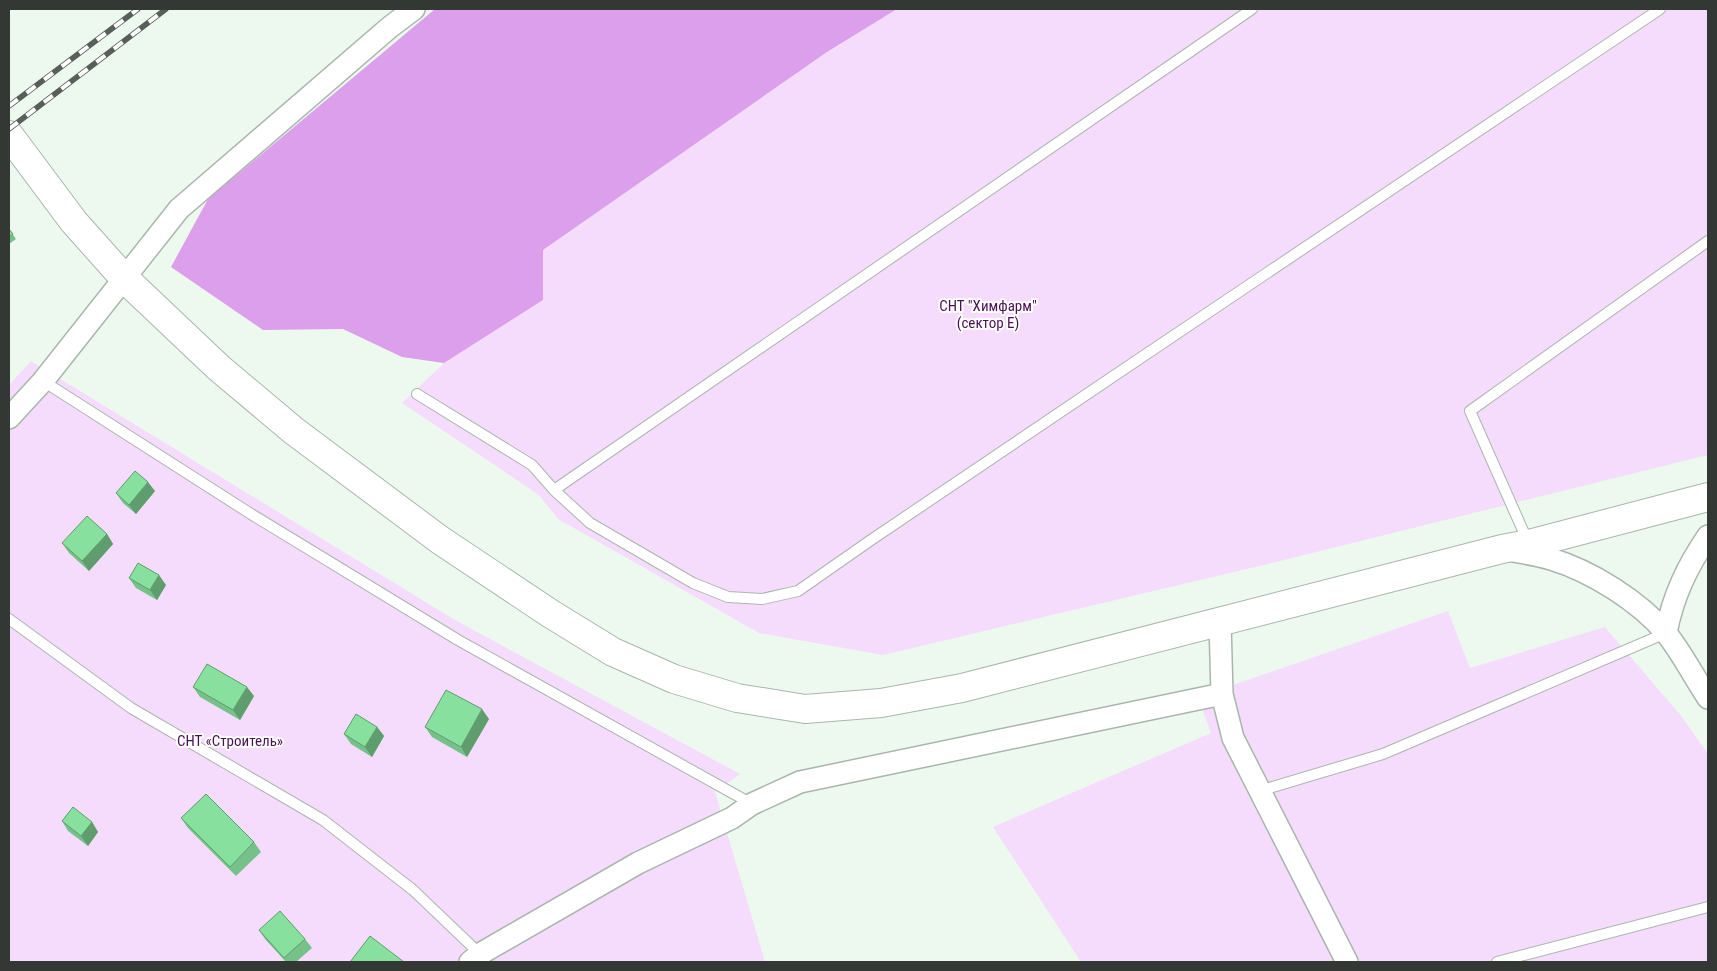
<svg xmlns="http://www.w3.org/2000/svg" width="1717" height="971" viewBox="0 0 1717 971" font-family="'Roboto Condensed',sans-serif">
<rect width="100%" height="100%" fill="#edf9ef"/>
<path fill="#f5dcfc" d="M897,9h811v446l-428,106 -397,94 -124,-22 -201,-114 -19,-24 -137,-92 42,-40 99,-63v-50l284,-198z
M31,361l424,259 285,154 -25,18 50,170h-756v-577z
M1448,611l22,57 135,-41 77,90 26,37v208h-627l-88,-135 218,-94 -13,-36z"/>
<path fill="#dc9fec" d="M435,9h462l-70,43 -284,198v50l-99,63 -42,-6 -59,-28 -80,1 -92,-63 37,-68z"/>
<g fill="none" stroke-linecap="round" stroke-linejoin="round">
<defs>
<path id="lane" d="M43,381l208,133 207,126 294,164
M417,394l115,71 22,25 36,33 103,60 35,14 34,2 36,-8 73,-51 265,-179 524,-352
M554,490l698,-481
M1528,542l-58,-131 238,-170
M9,619l122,89 192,112 90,70 67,64
M1259,791l124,-37 283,-121
M1497,962l211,-55"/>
<path id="street" d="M9,418l34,-37 136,-172 211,-182 24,-18
M1509,550c14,3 29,5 42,9 40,12 88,42 115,74 16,20 28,44 42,65
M1220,622l2,72 11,44 114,224
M1666,633c7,-37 21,-66 42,-97
M470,962l10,-8 158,-91 94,-45 20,-14 48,-22 422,-88"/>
<path id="secondary" d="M9,135l65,87 50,56 95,90 75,63 146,109 111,74 62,38 61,27 63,19 68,11 76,-6 81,-15 540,-139 27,-5 179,-47"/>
</defs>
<use href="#lane" stroke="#aab6ad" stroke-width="12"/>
<use href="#street" stroke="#aab6ad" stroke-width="24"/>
<use href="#secondary" stroke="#aab6ad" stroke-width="30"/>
<use href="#lane" stroke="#fff" stroke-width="10"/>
<use href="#street" stroke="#fff" stroke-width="21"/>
<use href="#secondary" stroke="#fff" stroke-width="28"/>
<defs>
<path id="rail" d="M9,106l129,-97
M9,129l157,-120"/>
</defs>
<use href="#rail" stroke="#585e59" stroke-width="5.5"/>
<use href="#rail" stroke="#fff" stroke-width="4" stroke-dasharray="11" stroke-linecap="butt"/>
</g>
<path fill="#75c189" d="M9,229l7,10 -7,5z
M155,491l-19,23 -13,-11 -7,-10z
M107,534l6,10 -24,27 -20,-18 -7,-10z
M129,578l37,7 -9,15 -21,-12z
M193,687l61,9 -14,24 -40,-23z
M489,719l-22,38 -35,-20 -7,-10z
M377,727l7,9 -12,21 -21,-13 -7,-10z
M181,818l73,24 7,10 -25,24 -48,-48z
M62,821l30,1 6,10 -10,14 -20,-15z
M259,930l46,9 7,9 -16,14h-10l-21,-23z"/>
<path fill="#5f9d6f" d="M148,482l7,9 -19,23 -7,-9z
M107,534l6,10 -24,27 -7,-10z
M159,575l7,10 -9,15 -7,-10z
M247,687l7,9 -14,24 -7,-10z
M482,709l7,10 -22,38 -6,-10z
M377,727l7,9 -12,21 -7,-10z
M92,822l6,10 -10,14 -7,-10z"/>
<path fill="#88e09f" stroke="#5f9d6f" d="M9,229l4,5 -4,3z
M135,471l13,11 -19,23 -13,-12z
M87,516l20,18 -25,27 -20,-18z
M138,563l21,12 -9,15 -21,-12z
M207,664l40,23 -14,23 -40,-23z
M446,690l36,19 -21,38 -36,-20z
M356,714l21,13 -12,20 -21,-13z
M206,794l48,48 -24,25 -49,-49z
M73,807l19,15 -11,14 -19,-15z
M280,911l25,28 -21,19 -25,-28z
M370,936l34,26h-54z"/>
<g text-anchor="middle" stroke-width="4" stroke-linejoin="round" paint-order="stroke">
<g font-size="15" fill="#481055" stroke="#fff">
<text x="988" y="311">СНТ "Химфарм"<tspan x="988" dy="17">(сектор Е)</tspan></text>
<text x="230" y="746">СНТ «Строитель»</text>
</g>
</g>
<rect width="1717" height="971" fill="none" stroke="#333834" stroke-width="20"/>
</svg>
